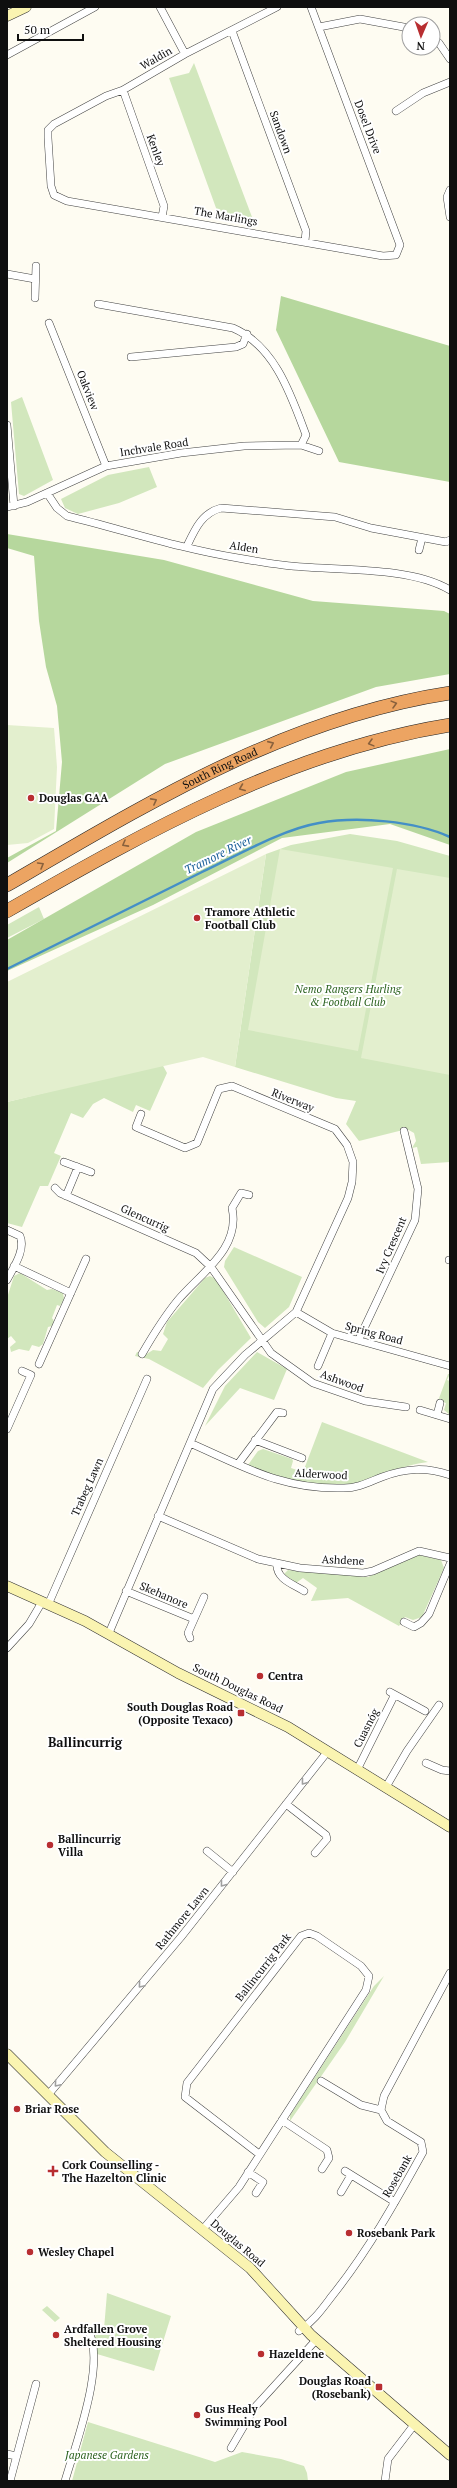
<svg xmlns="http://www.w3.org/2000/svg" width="457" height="2488" viewBox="0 0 457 2488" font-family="'PT Serif',serif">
<rect width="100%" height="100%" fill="#fefcf2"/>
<path fill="#d2e7bd" d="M194,63l61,162 -35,-6 -51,-141 20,-5z
M22,397l31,83 -29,16 -5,-2 -8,-92z
M149,467l8,20 -38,16 -41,11 -13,-6 -4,-9 47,-24z
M350,834l47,7 53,15v306l-29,2 -4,-17 -5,1 4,-7 -2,-8 -7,-4 -48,12 -13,-17 10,-23 -20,-3 -101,-31 31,-213 25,-9z
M39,907l5,12 -37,19v-13z
M162,1064l5,9 -17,38 -14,-6 -3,7 -29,-14 -11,6 -10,14 -12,-5 -17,40 7,3 -13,30h-8l-18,41 -15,-4v-121z
M234,1247l68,30 -13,30 -24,21 -7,-6 -34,-55 1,-6z
M20,1273l27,17 5,-1 11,4 1,6 -4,7 -3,-1 -5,13 2,3 -2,5 -4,1 -5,17 -4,3 -7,-2 -3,6 -10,-2 -8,3 -1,-5 6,-5 -5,-6 -4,3v-41l7,-22z
M210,1276l6,3 35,59 -33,32 -15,18 -54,-29 -14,-3 2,-4 8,3 8,-5 8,1 7,-12 -5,-5 4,-12 38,-44z
M257,1352l30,17 -13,31 -34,-12 -35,38 20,-40z
M448,1374h2l-3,6 3,1v34l-6,-5 2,-7 -8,-2z
M322,1422l106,40c-27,3 -42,14 -67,20 -37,9 -79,-2 -113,-17l10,-14 5,-2 29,10 1,2 -2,7 12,4z
M419,1555l22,5 3,8 -22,49 -9,3 -8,-3 -6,9 -51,-28 -37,3 6,-13 -14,-10 -7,5 -12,-9 4,-4 80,7z
M384,1976l-39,66 -55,79v-6l84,-129z
M107,2293l64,23 -17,55 -57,-17 -2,-17 2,-6 7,-2z
M47,2306l13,12 -5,4 -13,-12z
M88,2422l127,40 27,-10 39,7 23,7 3,7 1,8h-236z"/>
<path fill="#b6d79d" d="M281,296l169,50v136l-111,-20 -63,-132z
M7,534l157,26 149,41 131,10 6,3v60l-74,13 -211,77 -158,99v-5l49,-27 6,-69 -5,-56 -11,-39 -7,-46 -5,-65 -27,-8z
M450,749v96l-60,-21 -108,14 -129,67 -146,66v-31l189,-108 150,-60z"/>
<path fill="#e3efce" d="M7,725l47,3 3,39 -3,62 -26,14 -21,2z
M280,849l113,19 -35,183 -110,-21z
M266,854l-31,213 -32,-10 -196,45v-120z
M397,869l53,9v197l-89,-17z"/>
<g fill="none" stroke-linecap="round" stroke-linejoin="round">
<path stroke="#448fc6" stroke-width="2.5" d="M7,969c65,-32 130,-64 195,-97 34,-16 81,-43 117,-49 39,-7 96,-2 131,14"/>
<defs>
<path id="street" d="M160,7l25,47
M277,7l-92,47 -62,36 -17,6 -52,28 -6,6v8l3,48 3,9 13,6 316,55 13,-1 4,-10 -89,-238
M319,27l41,-8 49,9
M232,31l74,200 -1,10
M433,38l6,5 11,16
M7,55l88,-48
M123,90l41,116 -2,11
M396,111l27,-18 27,-11
M450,190l-3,7 3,20
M7,274l28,5
M35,298l1,-32
M49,323l57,143
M131,357l105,-10 7,-3 4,-10
M7,425l7,81
M301,445l18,6
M47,493l10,15 10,8c57,14 114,33 171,42 22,4 44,8 66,9 43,3 110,1 146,23
M7,507l20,-5 79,-36 75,-13 63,-7 57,-1 5,-10c-15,-40 -31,-89 -73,-107l-135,-24
M187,546c8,-17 15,-33 34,-38l114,9 36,11 75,14 4,-2
M419,550l3,-12
M64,1162l27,10
M55,1188l5,5 136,60 15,14 60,86 42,30 52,18 41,6
M66,1196l12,-29
M7,1230l13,6c6,14 -7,32 -13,44
M449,1260h1
M14,1266l57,27
M296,1312l36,21 118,33
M359,1339l56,-119 3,-31 -14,-58
M142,1354c11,-19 22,-37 36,-54 23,-27 63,-52 54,-92l9,-15 8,2
M39,1364l47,-105
M318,1366l14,-33
M420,1410l30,9
M437,1415l3,-12
M7,1429l24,-54 -9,-4
M255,1440l47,18
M190,1443c55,24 92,47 154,45 14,0 25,-6 38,-11 24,-9 44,-10 68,-2
M238,1464l39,-52 6,1
M158,1516l100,43 42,9 63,5 10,-2 46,-20 31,7
M277,1564c-1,15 16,20 27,27
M126,1591l68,28
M48,1605l99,-226
M404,1622l10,5 7,-4 8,-9 21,-50
M109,1633l104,-244 32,-34 51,-43 52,-114 4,-16 1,-20 -6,-17 -12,-16 -103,-43 -13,3 -22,54 -12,5 -49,-21 5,-13
M190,1638l-2,-5 16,-36
M7,1648l22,-24 13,-22
M390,1692l35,19
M426,1763l16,7 8,1
M357,1770l37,-74
M386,1787l21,-36 32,-46
M286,1804l40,31 1,4 -12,14
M207,1851l26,21
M321,2081l40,24 20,5
M48,2095l133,-158 147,-186
M282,2120l45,30 2,8 -7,11
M345,2171l50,31
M248,2172l15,10 -7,11
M341,2192l10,-17
M203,2229l36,-42 127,-197 3,-14 -8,-10 -44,-30 -8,-3 -8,3 -114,147 -2,14 74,57
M299,2331c14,-9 23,-22 33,-35 36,-45 64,-95 91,-144l-2,-10 -34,-21 -6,-11 3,-14 66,-123
M231,2448l24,-41 62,-68
M7,2454l9,2
M10,2481l26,-97
M65,2481c10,-35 44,-124 21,-154
M385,2481l3,-22 26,-34"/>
<path id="secondary" d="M7,16l19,-9
M7,1586l78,35 93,52 110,54 162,100
M7,2054l98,98 145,116 61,67 139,120"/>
<g id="highway">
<path id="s1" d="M7,885c141,-82 279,-167 443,-192"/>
<path d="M7,911c140,-80 282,-160 443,-186"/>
</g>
</defs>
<use href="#street" stroke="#424242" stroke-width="8"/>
<use href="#secondary" stroke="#313131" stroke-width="11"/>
<use href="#highway" stroke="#202020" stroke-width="14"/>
<use href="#street" stroke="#fff" stroke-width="7"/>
<use href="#secondary" stroke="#faf4b1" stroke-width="10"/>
<use href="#highway" stroke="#eca462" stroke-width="13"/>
</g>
<defs><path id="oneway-chevron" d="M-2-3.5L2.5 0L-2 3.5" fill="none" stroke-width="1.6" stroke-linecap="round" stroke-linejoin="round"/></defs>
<g stroke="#89613d">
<use href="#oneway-chevron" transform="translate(394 704) rotate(-15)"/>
<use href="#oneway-chevron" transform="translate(371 743) rotate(165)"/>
<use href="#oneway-chevron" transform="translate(271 744) rotate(-24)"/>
<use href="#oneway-chevron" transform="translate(242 788) rotate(158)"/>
<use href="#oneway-chevron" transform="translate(154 801) rotate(-28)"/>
<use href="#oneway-chevron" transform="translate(125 844) rotate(151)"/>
<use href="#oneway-chevron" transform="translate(41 865) rotate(-30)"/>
</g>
<g stroke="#9f9f9f">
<use href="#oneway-chevron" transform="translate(304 1782) rotate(128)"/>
<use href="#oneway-chevron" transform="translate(223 1884) rotate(128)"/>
<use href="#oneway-chevron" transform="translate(141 1985) rotate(130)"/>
<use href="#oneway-chevron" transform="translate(57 2084) rotate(130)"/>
</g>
<g fill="#b82e31" stroke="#fff" stroke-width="1.5">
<circle cx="31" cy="798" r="4"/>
<circle cx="197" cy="918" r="4"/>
<circle cx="260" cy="1676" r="4"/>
<rect x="237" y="1709" width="8" height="8" rx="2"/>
<circle cx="50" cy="1845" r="4"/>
<circle cx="17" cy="2109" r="4"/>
<path d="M51 2165h4v4h4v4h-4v4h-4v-4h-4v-4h4z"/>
<circle cx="349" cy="2233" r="4"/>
<circle cx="30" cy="2252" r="4"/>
<circle cx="56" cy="2335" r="4"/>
<circle cx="261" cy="2354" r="4"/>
<rect x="375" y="2383" width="8" height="8" rx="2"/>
<circle cx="197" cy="2415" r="4"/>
</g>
<g text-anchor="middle" stroke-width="4" stroke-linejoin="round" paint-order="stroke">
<g font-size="11" fill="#0f0f0f" stroke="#fff">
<text transform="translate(156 58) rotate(-30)" y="4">Waldin</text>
<text transform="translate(368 127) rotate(69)" y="4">Dosel Drive</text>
<text transform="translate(281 132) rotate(70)" y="4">Sandown</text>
<text transform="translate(156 150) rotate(70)" y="4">Kenley</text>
<text transform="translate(226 216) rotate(10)" y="4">The Marlings</text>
<text transform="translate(88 390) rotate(68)" y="4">Oakview</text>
<text transform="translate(154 447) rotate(-9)" y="4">Inchvale Road</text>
<text transform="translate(244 547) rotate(9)" y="4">Alden</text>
<text dy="4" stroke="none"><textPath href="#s1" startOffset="243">South Ring Road</textPath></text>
<text transform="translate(293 1100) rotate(22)" y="4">Riverway</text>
<text transform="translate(145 1218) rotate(24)" y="4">Glencurrig</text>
<text transform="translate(391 1245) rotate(-67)" y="4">Ivy Crescent</text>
<text transform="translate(374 1333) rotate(15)" y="4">Spring Road</text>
<text transform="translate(342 1381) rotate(20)" y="4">Ashwood</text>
<text transform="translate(321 1474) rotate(3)" y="4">Alderwood</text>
<text transform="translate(87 1487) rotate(-66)" y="4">Trabeg Lawn</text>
<text transform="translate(343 1560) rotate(3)" y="4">Ashdene</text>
<text transform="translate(164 1595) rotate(23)" y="4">Skehanore</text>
<text transform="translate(238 1688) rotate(26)" y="4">South Douglas Road</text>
<text transform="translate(366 1728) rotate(-63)" y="4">Cuasnóg</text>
<text transform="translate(182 1918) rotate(-51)" y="4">Rathmore Lawn</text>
<text transform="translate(263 1967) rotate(-52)" y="4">Ballincurrig Park</text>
<text transform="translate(397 2176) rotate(-60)" y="4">Rosebank</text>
<text transform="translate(238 2243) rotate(40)" y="4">Douglas Road</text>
</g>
<g font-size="11" font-weight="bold" fill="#0f0f0f" stroke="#fff" text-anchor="start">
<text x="39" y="802">Douglas GAA</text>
<text x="205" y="916">Tramore Athletic<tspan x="205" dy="13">Football Club</tspan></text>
<text x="268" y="1680">Centra</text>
<text x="233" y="1711" text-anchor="end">South Douglas Road<tspan x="233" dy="13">(Opposite Texaco)</tspan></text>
<text x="58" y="1843">Ballincurrig<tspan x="58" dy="13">Villa</tspan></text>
<text x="25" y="2113">Briar Rose</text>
<text x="62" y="2169">Cork Counselling -<tspan x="62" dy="13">The Hazelton Clinic</tspan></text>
<text x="357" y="2237">Rosebank Park</text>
<text x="38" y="2256">Wesley Chapel</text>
<text x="64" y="2333">Ardfallen Grove<tspan x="64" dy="13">Sheltered Housing</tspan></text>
<text x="269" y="2358">Hazeldene</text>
<text x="371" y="2385" text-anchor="end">Douglas Road<tspan x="371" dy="13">(Rosebank)</tspan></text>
<text x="205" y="2413">Gus Healy<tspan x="205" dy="13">Swimming Pool</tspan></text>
</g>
<g font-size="11" font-style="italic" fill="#2e6422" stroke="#fff">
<text x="348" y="993">Nemo Rangers Hurling<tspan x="348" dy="13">&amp; Football Club</tspan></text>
<text x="107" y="2459">Japanese Gardens</text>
</g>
<g font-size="12" font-style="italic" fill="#1e619b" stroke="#fff">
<text transform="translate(218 855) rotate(-26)" y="4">Tramore River</text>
</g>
<g font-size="13" font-weight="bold" fill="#0f0f0f" stroke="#fff">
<text x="85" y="1747">Ballincurrig</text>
</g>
</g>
<rect width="457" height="2488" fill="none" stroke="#0f0f0f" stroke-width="16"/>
<g transform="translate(421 36) rotate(182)"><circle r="19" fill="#ffffff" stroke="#9f9f9f"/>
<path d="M0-3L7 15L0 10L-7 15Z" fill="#b82e31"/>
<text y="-6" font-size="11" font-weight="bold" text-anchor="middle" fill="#0f0f0f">N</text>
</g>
<path d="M18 34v6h65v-6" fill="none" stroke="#0f0f0f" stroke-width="2"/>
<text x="24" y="34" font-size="12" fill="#0f0f0f" stroke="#ffffff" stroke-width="3" paint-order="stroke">50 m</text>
</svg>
